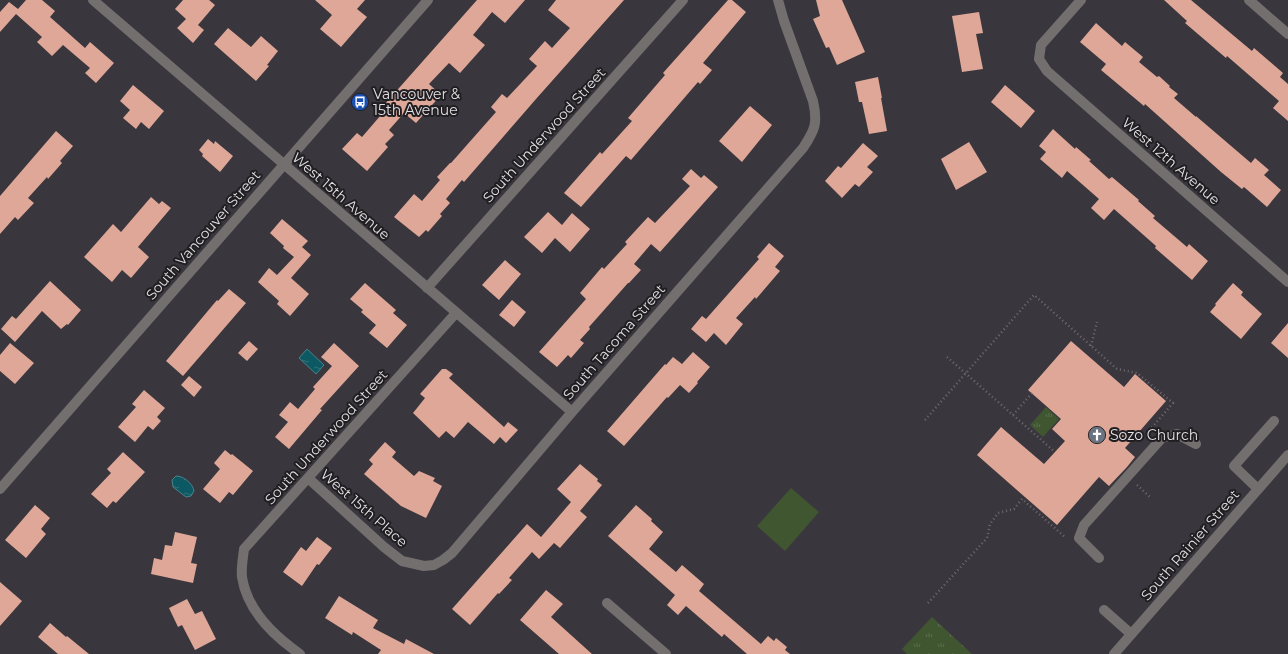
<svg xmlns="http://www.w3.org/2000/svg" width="1288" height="654" viewBox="0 0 1288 654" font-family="Montserrat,sans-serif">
<defs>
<pattern id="grass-tufts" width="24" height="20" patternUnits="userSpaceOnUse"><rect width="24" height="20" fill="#3f5631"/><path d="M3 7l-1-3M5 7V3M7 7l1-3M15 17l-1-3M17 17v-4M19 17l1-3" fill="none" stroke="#5b6e4f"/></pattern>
<pattern id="water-ripples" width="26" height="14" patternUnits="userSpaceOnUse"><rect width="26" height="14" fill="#0c5963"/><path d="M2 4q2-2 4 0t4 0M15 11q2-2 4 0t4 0" fill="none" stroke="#2f7179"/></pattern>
</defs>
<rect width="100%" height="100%" fill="#3a363d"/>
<path fill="url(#grass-tufts)" d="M1046,407l13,12 -16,18 -13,-12z
M932,617l40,37h-65l-5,-5z"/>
<path fill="#3f5631" d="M791,488l28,24 -34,39 -28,-25z"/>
<path fill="url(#water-ripples)" stroke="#4c828a" d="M307,349l17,16 -8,9 -17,-16z
M176,476c8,0 17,8 18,15l-3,5 -5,1 -13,-10 -1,-7z"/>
<path fill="#dea797" d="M26,0h16l13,11 -5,6 35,31 5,-6 24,21 -18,20 -11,-10 5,-5 -27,-23 -11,11 -15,-14 5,-5 -26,-23 -16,18v-20l9,-10 9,7z
M183,0h26l6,5 -17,20 6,5 -11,13 -16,-15 9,-9 -11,-10z
M315,0h50l-8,9 10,8 -26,30 -21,-18 12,-14z
M477,0h48l-20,23 -13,-11 -19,23 12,10 -25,28 -11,-10 -20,21 12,11 -25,28 -12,-10 -15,17 5,5 -9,9 3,3 -21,24 -25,-22 15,-16 5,4 25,-29 -3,-3z
M556,0h68l-88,99 -72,83 -2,-2 -16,19 4,4 -10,11 2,2 -14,16 -2,-2 -7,7 -25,-20 20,-23 8,7 18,-21 -3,-3 13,-14h1l45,-51 -5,-5 11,-13 5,4 30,-32 -8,-7 16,-18 7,7 18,-20 -22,-18z
M728,0h4l14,12 -43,51 9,7 -12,14 -2,-2 -67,78 -5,-4 -45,51 -17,-14 36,-41 2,2 30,-33 -4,-3 37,-43 -2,-2z
M816,0h26l23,52 -28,13 -8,-18 -3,1 -13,-29 7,-3z
M1164,0h27l61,51 2,-3 29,25 -3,4 8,7v37l-15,-13 6,-7 -52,-45 -1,2 -41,-35 2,-2z
M979,12l4,21 -7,1 7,35 -21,3 -10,-56z
M1096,23l26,23 3,-4 18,15 -4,5 18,15 2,-1 11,10 -1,1 9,7 -4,4 22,19v-1l55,47 4,-5 14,12 -5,5 17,15 -14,17 -23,-20 -2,2 -21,-17 -76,-68 -1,2 -43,-36 5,-6 -26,-22z
M228,28l23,19 10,-11 17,15 -11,14 2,1 -13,15 -42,-37z
M878,77l4,21h-1l6,33 -18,3 -7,-32h-3l-4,-20z
M133,85l31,26 -15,18 -8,-7 -5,7 -13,-11 7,-8 -10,-9z
M1005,85l30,26 -14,17 -30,-26z
M750,106l22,19 -30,37 -23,-21z
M1053,129l22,20 1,-2 15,13 -2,1 20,18 3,-2 27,23 -1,1 17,15 -2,2 34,29 2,-3 19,17 -16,19 -37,-32 1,-2 -42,-37 -10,11 -13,-12 8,-9 -32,-28 -5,7 -22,-19 6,-7 -7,-6z
M56,131l17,15 -13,15 2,2 -14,16 -1,-2 -19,21 6,5 -16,17 -3,-3 -15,17v-38z
M208,139l6,5 1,-3 18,15 -13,16 -18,-16 1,-2 -4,-4z
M969,142l18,30 -31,18 -15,-31z
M863,143l15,13 -11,11 6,5 -14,15 -4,-3 -13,14 -17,-17 13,-15 3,2z
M691,169l10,9 3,-3 14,12 -58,65 -9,-8 -17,20 7,6 -12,13h-1l-39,44 1,2 -10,11 4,3 -13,15 -3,-3 -11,12 -18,-15 47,-53 -6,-6 22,-26 2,2 23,-25 -2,-2 23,-25 7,6 35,-37 -8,-7z
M151,197l8,7 3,-3 9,7 -33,39 11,10 -18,21 -9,-8 -10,12 -28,-25 29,-33 8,8z
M548,212l14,13 10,-12 18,16 -20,23 -15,-14 -13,15 -18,-16z
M282,219l26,22 -6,6 9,8 -20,23 18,16 -19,22 -13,-12 2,-3 -21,-19 11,-14 8,7 17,-18 -11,-9 1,-2 -14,-13z
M769,243l15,13 -9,11 5,4 -24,28 -1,-2 -19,21 7,6 -17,21 -12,-12 -8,9 -15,-13 11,-13 4,3 53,-60 -2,-2z
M505,260l16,14 -22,26 -17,-15z
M50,281l31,29 -13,15 -1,-1 -6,5 -19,-18 -27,31 -14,-13 11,-13 4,3z
M365,283l31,27 -3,3 14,12 -20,23 -18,-15 7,-8 -15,-13 2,-2 -13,-11z
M1233,283l10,9 -2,3 21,19 -21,25 -31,-27 6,-7 -1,-1z
M229,289l17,14 -63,73 -17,-15 51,-61 1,1z
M512,300l14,12 -12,15 -15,-12z
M1288,323v35l-17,-15z
M249,341l9,8 -11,12 -9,-8z
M1071,341l53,46 11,-13 31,27 -41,47 10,9 -8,10 -18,19 -10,-9 -42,48 -80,-70 24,-28 43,37 21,-23 -13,-12 9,-10 -33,-29z
M10,343l24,20 -19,21 -15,-13v-16z
M334,343l25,23 -39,43 2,1 -33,39 -14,-12 13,-15 -9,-7 11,-13 8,7 17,-20 -2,-2 19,-21 -11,-9z
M693,352l17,15 -13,15 1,1 -9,10 -9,-8 -12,13 -1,-1 -43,49 -17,-15 58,-67 1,1 7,-8 9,7z
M442,369h4l7,5 -4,4 55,49 4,-5 10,8 -12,13 -6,-6 -6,7 -26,-22 -14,16 -8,-7 -7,7 -26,-25 12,-15 -5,-4z
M189,376l13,11 -8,10 -13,-12z
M144,390l21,18 -8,9 4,4 -8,9 -5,-4 -13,16 -17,-15 18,-20 -4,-3z
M385,442l11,10 -4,5 22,19 5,-5 16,7 -2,3 9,5 -16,32 -25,-12 -37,-32 9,-10 -4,-4z
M225,450l6,5 1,-1 21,17 -20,24 -4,-3 -9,11 -17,-14 17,-20 -6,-6z
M123,452l22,20 -29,31 -3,-2 -6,7 -16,-14 20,-21 -4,-4z
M580,464l18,15 -1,2 5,4 -22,26 7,6 -27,31 -6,-5 -15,16 -7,-7 -23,26 3,2 -13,14 -1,-1 -28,32 -18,-16 75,-85 14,13 30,-35 -14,-13z
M35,505l15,13 -9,11 5,5 -20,24 -21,-18z
M636,505l16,14 -1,2 12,11 -14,17 27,23 6,-7 22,19 -5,7 62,53 7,-8 6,5 2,-3 11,9 -2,3 5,4h-43l-23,-20 -2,3 -36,-31 -8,9 -11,-10 8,-10 -67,-59z
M175,532l22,5 -6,26 6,1 -4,19 -42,-9 3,-16 8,2 3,-15 7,1z
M317,537l15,11 -13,17 -2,-1 -15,22 -19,-14 18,-25 5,4z
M0,582l22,19 -22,25z
M546,590l17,14 -12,13 41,37h-33l-39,-34z
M339,596l39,24 -5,8 31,16 2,-5 28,15h-56l3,-4 -28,-18 -1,3 -27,-17z
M187,599l8,15 7,-3 14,28 -21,11 -13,-25 -4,2 -9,-19z
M50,623l16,14 1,-1 22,18h-31l-20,-17z"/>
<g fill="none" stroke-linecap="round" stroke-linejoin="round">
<path stroke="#6f6b71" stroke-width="2.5" stroke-dasharray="1 3" stroke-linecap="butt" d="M1091,346l6,-24
M947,357l108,95
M1013,415l19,-22
M925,420l109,-125 83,74 20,4 36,30 -24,28
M1137,485l13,12
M928,603l59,-65 3,-14 8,-11 16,-4 8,-10 44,39"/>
<path stroke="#746f6f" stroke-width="10" d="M93,0l479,412
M1081,0l-40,45 -2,14 8,12 241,211
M1249,0l39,34
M427,288l256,-288
M308,478l76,69 18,14 22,5 10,-1 9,-5 9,-7 120,-141 231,-264c12,-18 15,-25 10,-47l-29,-80 -6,-21
M0,489l428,-489
M1258,489l-24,-23 40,-45
M1099,558l-20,-20 5,-13 78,-87 15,-4 19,10
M607,603l59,51
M1104,610l27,24
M300,654c-26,-18 -53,-44 -58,-77 -1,-9 1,-19 2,-28l212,-236
M1114,654l174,-199"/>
</g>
<defs>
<symbol id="bus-disc" viewBox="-11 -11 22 22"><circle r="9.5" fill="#1a4fb4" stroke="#201e21"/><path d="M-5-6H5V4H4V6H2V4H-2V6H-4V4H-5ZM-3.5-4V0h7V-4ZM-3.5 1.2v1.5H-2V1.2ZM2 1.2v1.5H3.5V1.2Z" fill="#fff"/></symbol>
<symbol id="church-disc" viewBox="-11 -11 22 22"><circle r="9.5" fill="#6b7280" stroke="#201e21"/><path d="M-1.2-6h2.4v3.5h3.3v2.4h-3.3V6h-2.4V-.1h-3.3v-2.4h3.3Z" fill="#fff"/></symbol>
</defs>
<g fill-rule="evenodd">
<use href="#bus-disc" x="350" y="92" width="20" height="20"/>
<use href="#church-disc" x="1087" y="425" width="20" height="20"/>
</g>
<g text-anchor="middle" stroke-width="4" stroke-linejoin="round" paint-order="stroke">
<g font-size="14" fill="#e3e0e5" stroke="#201e21" text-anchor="start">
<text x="373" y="99">Vancouver &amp;<tspan x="373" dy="16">15th Avenue</tspan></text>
<text x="1110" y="440">Sozo Church</text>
</g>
<g font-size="14" fill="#e3e0e5" stroke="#201e21">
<text transform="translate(544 135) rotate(-48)" y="5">South Underwood Street</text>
<text transform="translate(1171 161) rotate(41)" y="5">West 12th Avenue</text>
<text transform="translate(341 196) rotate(41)" y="5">West 15th Avenue</text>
<text transform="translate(203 235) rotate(-49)" y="5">South Vancouver Street</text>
<text transform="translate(614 342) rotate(-49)" y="5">South Tacoma Street</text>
<text transform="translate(326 437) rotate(-48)" y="5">South Underwood Street</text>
<text transform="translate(364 508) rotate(41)" y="5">West 15th Place</text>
<text transform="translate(1190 545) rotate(-49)" y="5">South Rainier Street</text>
</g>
</g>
</svg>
